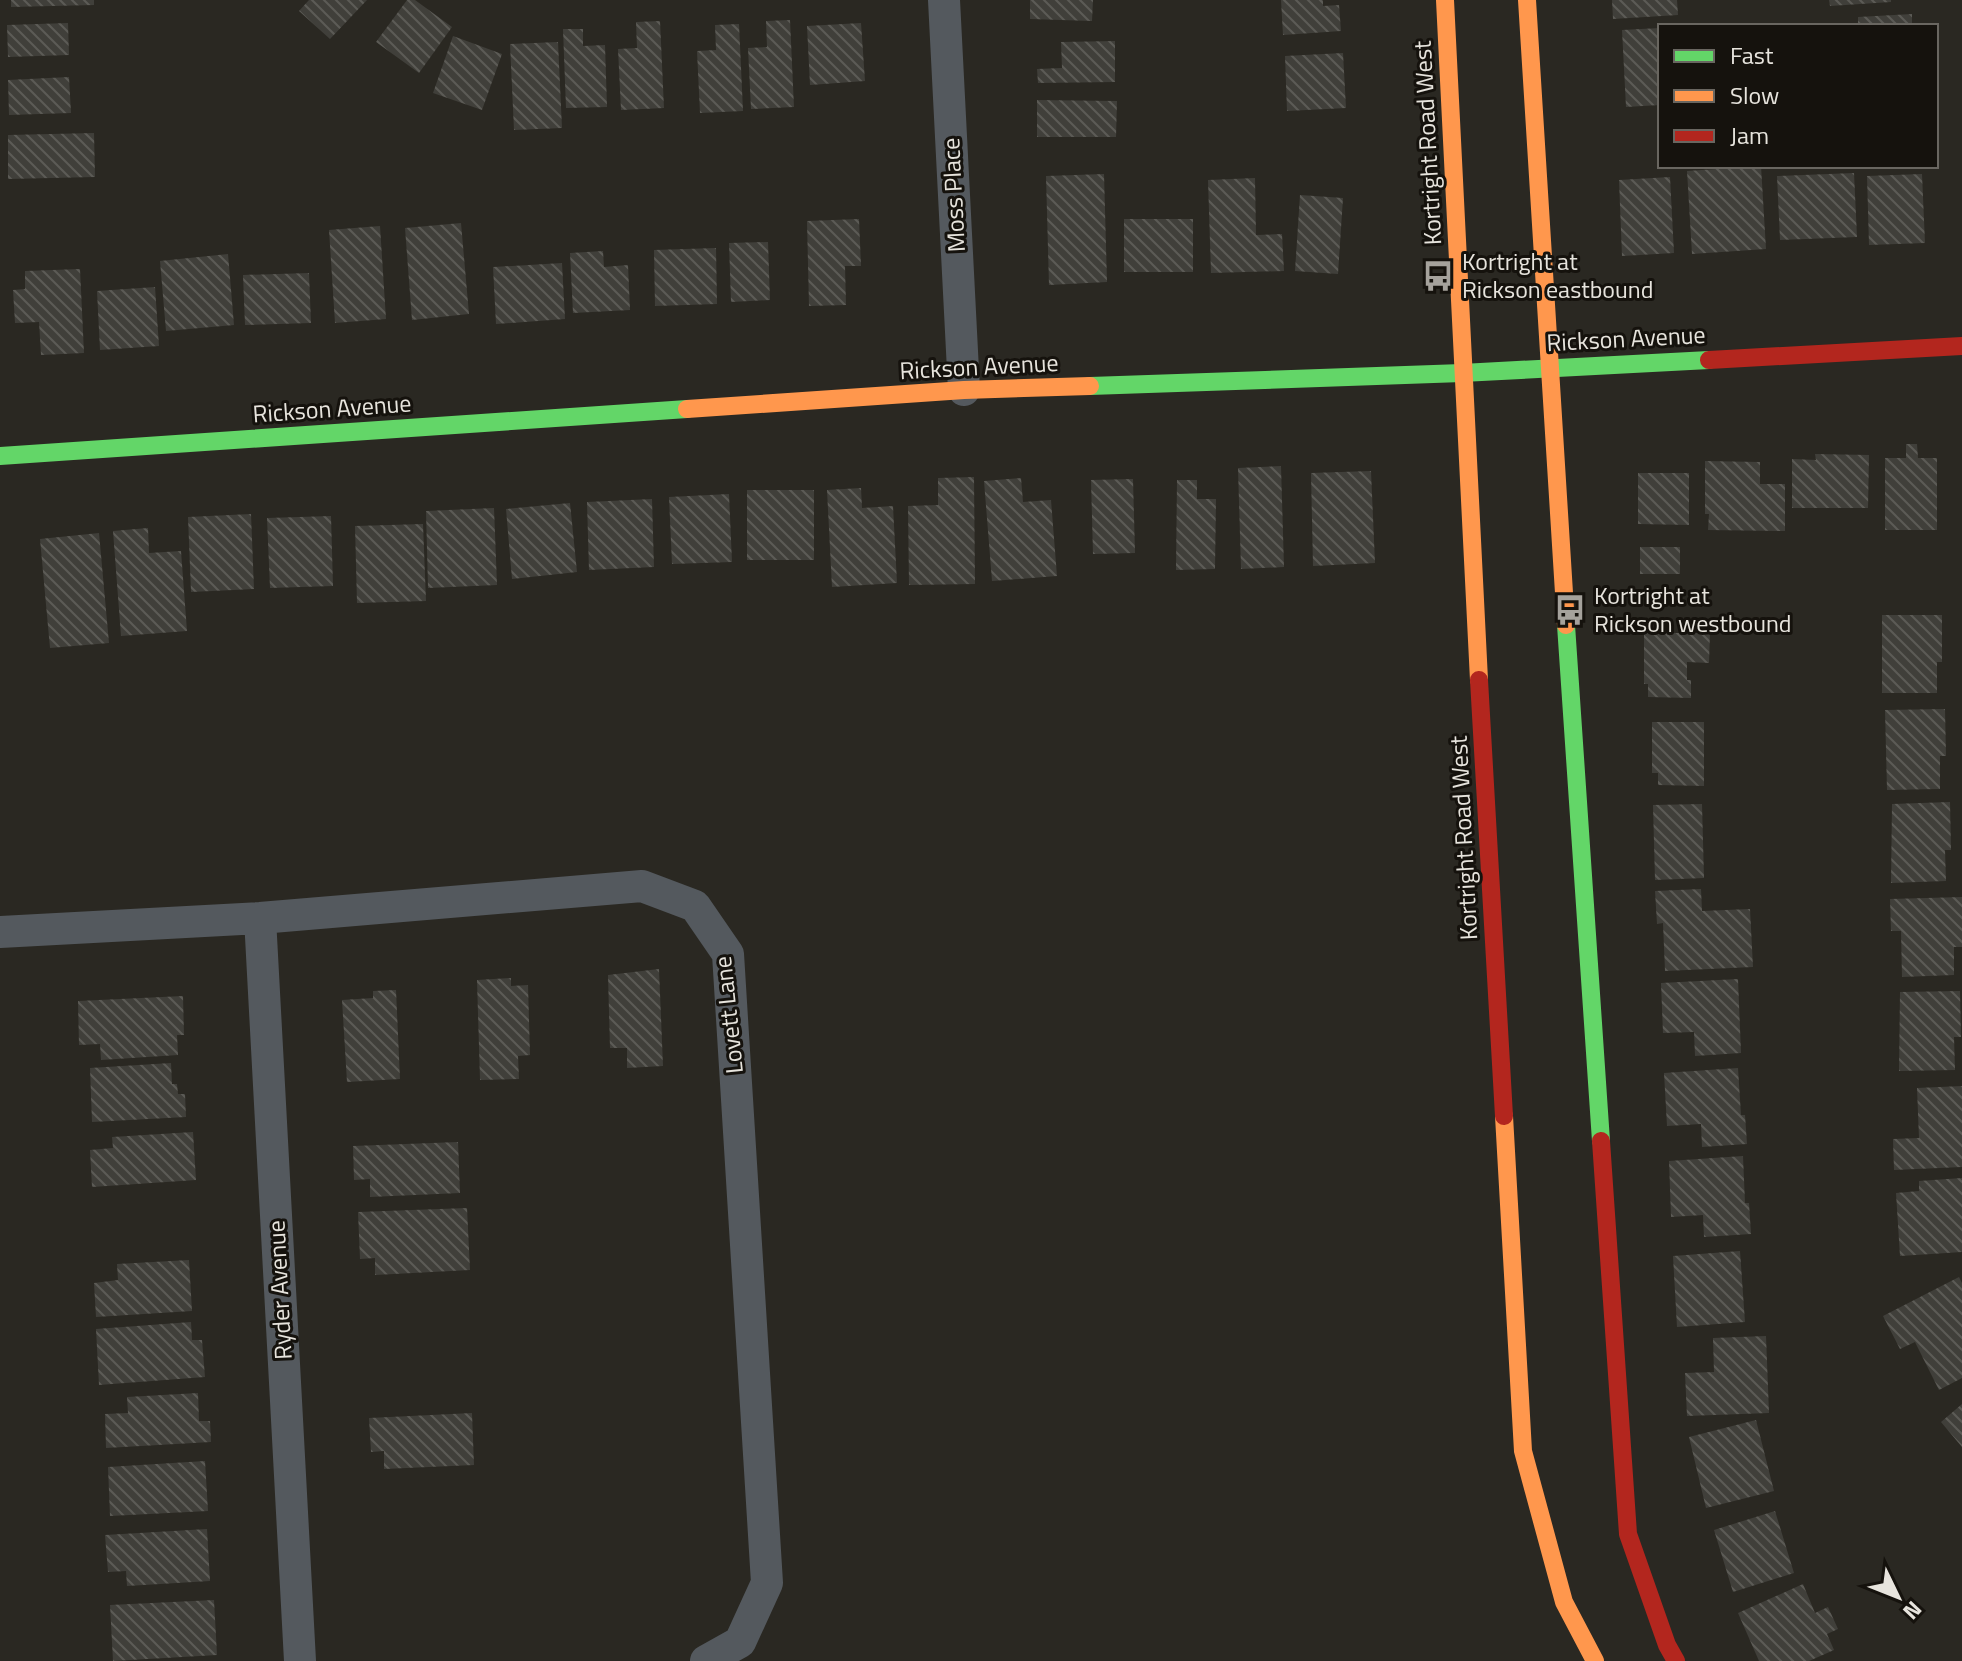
<svg xmlns="http://www.w3.org/2000/svg" width="1962" height="1661" viewBox="0 0 1962 1661" font-family="'Titillium Web',sans-serif">
<defs>
<pattern id="building-back-hatch" width="6" height="6" patternUnits="userSpaceOnUse" patternTransform="scale(2)"><rect width="6" height="6" fill="#403f3a"/><path d="M-1 5l2 2M0 0l6 6M5-1l2 2" fill="none" stroke="#5c5b56"/></pattern>
</defs>
<rect width="100%" height="100%" fill="#2a2822"/>
<path fill="url(#building-back-hatch)" d="M11,0h83v5l-83,2z
M309,0h58l-37,39 -31,-28z
M407,0h8l37,27 -33,46 -43,-31z
M1030,0h63l-1,21 -62,-2z
M1281,0h42v6l16,-1 2,26 -58,4z
M1612,0h65l1,15 -65,4z
M1829,0h62v2l-61,4z
M1912,14v12h-54v-9z
M790,20l4,87 -43,2 -3,-61 19,-1 -1,-26z
M660,21l4,87 -43,2 -3,-61 19,-1 -1,-26z
M68,23l1,32 -61,2 -1,-32z
M861,23l4,58 -55,4 -3,-59z
M739,24l4,87 -43,2 -3,-62 19,-1 -1,-25z
M1660,28v77l-34,2 -4,-77z
M563,29h20v17l22,-1 2,62 -41,1z
M453,36l49,18 -20,56 -49,-17z
M1115,41v41l-77,1 -1,-14 25,-1 -1,-26z
M558,42l4,86 -48,2 -4,-86z
M1343,53l3,55 -59,3 -2,-55z
M69,77l2,36 -62,2 -1,-35z
M1037,100l80,1 -1,36h-79z
M94,133l1,44 -87,2v-44z
M1761,166l5,83 -74,5 -5,-83z
M1854,173l3,64 -77,3 -3,-64z
M1104,174l3,108 -58,3 -3,-109z
M1922,174l3,69 -56,2 -2,-69z
M1670,177l4,76 -52,3 -3,-76z
M1255,178l1,57 26,-1 2,37 -73,2 -3,-93z
M1300,195l43,3 -5,76 -43,-3z
M859,219l2,47h-16l1,39 -37,1 -2,-85z
M1124,219h69v53h-69z
M461,223l8,91 -57,6 -7,-92z
M380,226l6,93 -51,4 -6,-93z
M768,242l2,58 -39,2 -2,-59z
M716,248l1,56 -62,2 -1,-56z
M603,251l1,16 24,-2 2,45 -57,3 -3,-60z
M228,254l6,71 -68,6 -6,-70z
M562,263l3,56 -69,5 -3,-57z
M80,269l4,84 -43,2 -2,-33 -24,1 -2,-33 12,-1v-18z
M309,273l2,50 -66,2 -2,-50z
M155,287l4,59 -59,4 -3,-59z
M1906,444h11l1,14h19v72h-52v-72h21z
M1815,454l54,1 -1,53h-76v-49l24,1z
M1705,461l55,1v22h25v47l-77,-1 1,-16h-4z
M1281,466l3,101 -43,2 -3,-101z
M1371,471l4,92 -62,3 -2,-93z
M1638,473h51v52l-51,-1z
M974,477l1,107 -66,1 -1,-79 30,-1v-27z
M1021,478l2,24 28,-2 6,76 -65,5 -8,-100z
M1133,479l2,74 -42,1 -2,-74z
M1177,480h20v19h19l-1,70 -39,1z
M861,488l1,20 31,-2 4,77 -65,4 -5,-97z
M747,490h67v70h-67z
M729,494l3,68 -60,2 -3,-67z
M652,499l2,68 -65,3 -2,-68z
M570,503l7,69 -65,7 -6,-70z
M494,508l3,77 -69,3 -2,-77z
M251,514l3,75 -63,3 -3,-75z
M331,516l2,70 -63,2 -3,-70z
M423,524l3,77 -69,2 -2,-77z
M148,528l1,25 32,-2 6,80 -66,5 -8,-105z
M99,533l10,110 -59,5 -10,-109z
M1640,547h40v27h-40z
M1882,615h60v47h-5v31h-55z
M1644,633h66l-1,30 -22,-1v18h4v18l-43,-1v-13h-4z
M1945,709l1,47h-6v33l-53,1 -2,-80z
M1652,722h52v64l-46,-1v-12h-6z
M1950,802l1,48h-6l1,31 -55,2 1,-79z
M1702,804l2,74 -49,2 -2,-75z
M1701,889l1,22 48,-2 3,58 -88,4 -2,-48 -6,1 -2,-33z
M1962,897v50h-8v28l-52,2 -1,-46h-10l-1,-32z
M659,969l4,97 -36,2v-20h-17l-2,-73z
M511,978v8l17,-1 2,70 -12,1 1,23 -39,1 -3,-100z
M1738,979l3,74 -46,3 -1,-24 -31,1 -2,-50z
M396,990l4,89 -53,3 -5,-82 31,-2v-7z
M1960,991l1,46h-7l1,33 -56,1 1,-79z
M183,996l1,39h-7l1,20 -77,5 -1,-16 -21,1 -1,-44z
M171,1063l1,21h5l1,10h7l1,23 -94,5 -2,-54z
M1738,1068l3,47h4l2,29 -45,3 -1,-23 -34,2 -3,-53z
M1962,1086v81l-68,3 -1,-31 26,-1 -2,-50z
M193,1132l3,48 -104,7 -2,-37 23,-2 -1,-11z
M458,1142l2,51 -90,4v-18l-16,1 -1,-34z
M1743,1156l2,47h4l2,31 -47,3 -1,-22 -32,2 -2,-56z
M1962,1178v74l-62,4 -4,-63 23,-2v-10z
M467,1208l3,62 -95,5v-17l-15,1 -2,-47z
M1740,1251l5,71 -68,5 -4,-71z
M189,1260l3,51 -96,6 -2,-34 24,-3 -1,-16z
M1959,1277l3,6v95l-23,12 -24,-48 -15,7 -17,-33z
M191,1322l1,18h10l3,37 -106,8 -3,-56z
M1766,1336l3,77 -82,3 -2,-43 29,-1 -1,-34z
M198,1393l1,28h11l1,21 -105,6 -1,-34 23,-1 -1,-16z
M1962,1404v43l-21,-25z
M472,1413l2,52 -90,4v-18l-13,1 -2,-34z
M1756,1420l18,71 -68,17 -17,-71z
M205,1461l3,50 -98,5 -2,-49z
M1775,1511l19,62 -61,19 -19,-62z
M207,1529l3,52 -83,5 -1,-15 -18,1 -3,-37z
M1803,1584l12,29 13,-6 10,22 -11,5 7,16 -25,11h-50l-21,-48z
M214,1600l3,55 -104,6 -3,-56z"/>
<g fill="none" stroke-linecap="round" stroke-linejoin="round">
<path stroke="#54595e" stroke-width="32" d="M944,0l20,390
M260,918l40,743
M0,932l260,-14 382,-32 53,20 33,48 39,629 -27,59 -34,19"/>
<path stroke="#63d668" stroke-width="18" d="M1090,386l372,-13 247,-13
M0,456l687,-47
M1566,625l35,516"/>
<path stroke="#ff974d" stroke-width="18" d="M1445,0l34,680
M1527,0l39,625
M687,409l277,-19 126,-4
M1504,1116l19,335 41,151 31,59"/>
<path stroke="#b3261e" stroke-width="18" d="M1709,360l253,-14
M1479,680l25,436
M1601,1141l27,393 39,111 9,16"/>
</g>
<defs>
<symbol id="bus-bare" viewBox="-9 -9 18 18"><path d="M-5-6H5V4H4V6H2V4H-2V6H-4V4H-5ZM-3.5-4V0h7V-4ZM-3.5 1.2v1.5H-2V1.2ZM2 1.2v1.5H3.5V1.2Z" fill="#a5a29c" stroke="#15120d" stroke-width="2.5" paint-order="stroke"/></symbol>
</defs>
<g fill-rule="evenodd">
<use href="#bus-bare" x="1416" y="254" width="44" height="44"/>
<use href="#bus-bare" x="1548" y="588" width="44" height="44"/>
</g>
<g text-anchor="middle" stroke-width="6" stroke-linejoin="round" paint-order="stroke">
<g font-size="24" fill="#e7e4dd" stroke="#15120d">
<text transform="translate(1428 143) rotate(-93)" y="8">Kortright Road West</text>
<text transform="translate(954 195) rotate(-93)" y="8">Moss Place</text>
<text transform="translate(1626 339) rotate(-3)" y="8">Rickson Avenue</text>
<text transform="translate(979 367) rotate(-3)" y="8">Rickson Avenue</text>
<text transform="translate(332 409) rotate(-4)" y="8">Rickson Avenue</text>
<text transform="translate(1464 838) rotate(-93)" y="8">Kortright Road West</text>
<text transform="translate(729 1015) rotate(-96)" y="8">Lovett Lane</text>
<text transform="translate(280 1290) rotate(-93)" y="8">Ryder Avenue</text>
</g>
<g font-size="24" fill="#e7e4dd" stroke="#15120d" text-anchor="start">
<text x="1462" y="270">Kortright at<tspan x="1462" dy="28">Rickson eastbound</tspan></text>
<text x="1594" y="604">Kortright at<tspan x="1594" dy="28">Rickson westbound</tspan></text>
</g>
</g>
<rect x="1658" y="24" width="280" height="144" fill="#15120d" stroke="#696660" stroke-width="2"/>
<rect x="1674" y="50" width="40" height="12" fill="#63d668" stroke="#696660" stroke-width="2"/>
<text x="1730" y="64" font-size="24" fill="#e7e4dd">Fast</text>
<rect x="1674" y="90" width="40" height="12" fill="#ff974d" stroke="#696660" stroke-width="2"/>
<text x="1730" y="104" font-size="24" fill="#e7e4dd">Slow</text>
<rect x="1674" y="130" width="40" height="12" fill="#b3261e" stroke="#696660" stroke-width="2"/>
<text x="1730" y="144" font-size="24" fill="#e7e4dd">Jam</text>
<g transform="translate(1898 1597) rotate(133)" stroke="#15120d" stroke-width="6" paint-order="stroke">
<path d="M0-6L14 30L0 20L-14 30Z" fill="#e7e4dd"/>
<text y="-12" font-size="22" font-weight="bold" text-anchor="middle" fill="#e7e4dd">N</text>
</g>
</svg>
